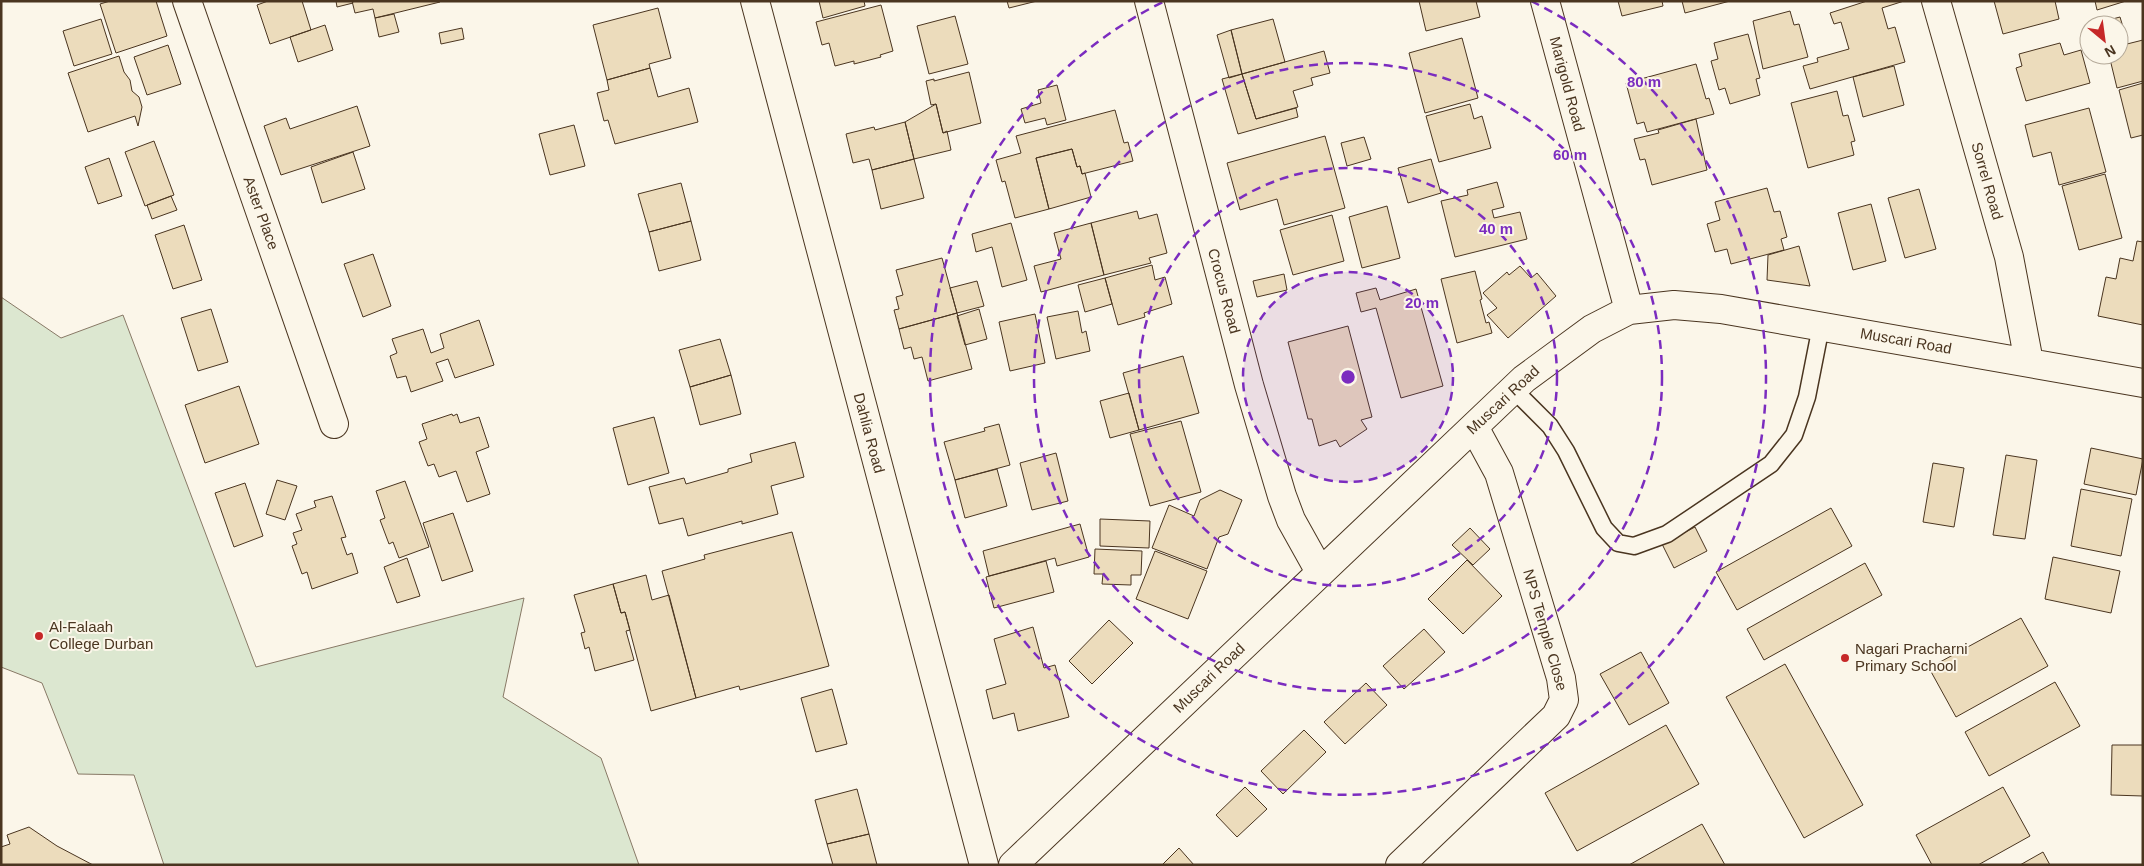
<svg xmlns="http://www.w3.org/2000/svg" width="2144" height="866" viewBox="0 0 2144 866" font-family="Helvetica,sans-serif">
<rect width="100%" height="100%" fill="#fbf6e9"/>
<path fill="#dce7d0" stroke="#887966" d="M1,297l60,41 62,-23 133,352 268,-69 -21,99 98,61 38,107h-475l-30,-90 -56,-1 -36,-91 -41,-16z"/>
<path fill="#ecdcbc" stroke="#4a3520" d="M110,1h46l11,35 -51,17 -16,-49z
M268,1h34l9,29 -41,14 -13,-39z
M336,1h16l1,2 -16,4z
M352,1h87l1,1 -65,16 -2,-9 -18,4z
M819,1h45l1,5 -42,12z
M1007,1h30l-28,7z
M1419,1h57l4,16 -54,14z
M1618,1h44l1,5 -41,10z
M1682,1h48l-45,12z
M1867,1h37l-22,7 6,21 7,-2 10,35 -95,27 -7,-23 15,-4 -1,-4 32,-9 -8,-27 -7,2 -4,-11z
M1994,1h61l4,18 -56,15z
M2095,1h31l-29,9z
M881,5l12,46 -13,4 1,2 -27,7v-3l-19,5 -6,-23 -7,2 -6,-23z
M658,8l13,50 -22,6 1,4 -43,12 -14,-55z
M1790,11l4,14 5,-1 9,33 -45,12 -10,-48z
M394,14l5,18 -20,5 -4,-19z
M955,16l13,48 -39,10 -12,-48z
M2120,17l6,20 -7,2v-14h-13l-1,-4z
M101,19l11,35 -38,12 -11,-35z
M1273,19l12,43 -43,12 -11,-44z
M325,25l8,25 -35,12 -8,-25z
M462,28l2,11 -23,5 -2,-11z
M1231,30l11,44 -13,4 -12,-43z
M1748,34l12,44 -4,1 4,16 -30,9 -5,-16 -6,2 -8,-29 7,-2 -4,-16z
M1462,38l16,60 -53,15 -16,-60z
M2143,40v41l-26,7 -8,-33h10v-9z
M2060,43l4,12 17,-5 9,33 -64,18 -10,-33 6,-2 -3,-12z
M168,45l13,39 -34,11 -13,-38z
M1324,51l6,22 -19,5 2,7 -20,6 5,16 -42,12 -14,-45z
M119,56l5,16 6,8 2,11 7,6 3,10 -4,19 -3,-10 -47,16 -20,-59z
M1696,64l10,35 3,-1 5,16 -67,18 -3,-10 -7,2 -11,-41z
M1894,66l10,39 -41,12 -10,-40z
M650,68l8,29 31,-9 9,34 -83,22 -7,-24 -4,1 -7,-28 12,-3 -2,-10z
M969,72l12,51 -38,10 -7,-29 -5,1 -5,-24 8,-2v2z
M1242,74l14,45 40,-11 2,9 -60,17 -16,-55z
M2143,83v52l-12,3 -12,-48z
M1057,85l9,35 -19,5 -2,-7 -20,5 -4,-14 20,-6 -3,-13z
M1837,91l6,25 5,-1 7,26 -4,1 3,13 -46,13 -17,-65z
M936,104l7,29 4,-2 4,19 -37,9 -9,-37z
M1470,104l4,15 8,-3 9,32 -52,14 -13,-46z
M357,106l13,40 -89,29 -17,-49 22,-8 4,11z
M2089,108l17,64 -47,13 -8,-33 -18,5 -8,-32z
M1115,110l9,33 4,-1 5,19 -51,13 -2,-8 -3,1 -5,-18 -36,9 13,51 -34,9 -10,-37 -3,1 -6,-22 25,-7 -5,-17z
M1696,119l11,51 -55,15 -7,-26 -5,1 -6,-21 25,-6 -1,-3z
M905,122l9,37 -42,11 -3,-11 -16,4 -7,-29 28,-7 1,3z
M574,125l11,41 -35,9 -11,-41z
M1325,136l20,72 -61,17 -7,-26 -37,11 -13,-47z
M1364,137l7,22 -24,7 -6,-23z
M154,141l20,54 -29,11 -20,-54z
M1072,149l5,18 3,-1 2,8 3,-1 6,24 -42,12 -13,-51z
M353,152l12,37 -43,14 -11,-36z
M109,158l13,38 -24,8 -13,-37z
M914,159l10,39 -43,11 -9,-39z
M1431,159l10,34 -33,10 -10,-35z
M2105,174l17,64 -43,12 -17,-64z
M1497,182l7,25 -12,3 2,8 26,-6 7,27 -72,18 -14,-56 27,-6 -1,-5z
M681,183l10,38 -42,11 -11,-38z
M1767,188l7,24 6,-1 7,26 -6,2 3,11 -53,14 -4,-15 -12,3 -8,-28 13,-4 -5,-18z
M1919,189l17,60 -31,9 -17,-60z
M171,196l6,14 -25,9 -5,-14z
M1871,204l15,57 -33,9 -15,-57z
M1387,206l13,52 -38,10 -13,-51z
M1137,211l2,8 18,-5 10,39 -18,5 2,5 -47,12 -13,-52z
M1332,215l12,46 -51,14 -13,-45z
M691,221l10,39 -42,11 -10,-39z
M1011,223l16,57 -25,7 -10,-40 -16,5 -4,-18z
M1091,223l13,52 -63,17 -7,-26 27,-7 -7,-26z
M184,225l18,55 -29,9 -18,-54z
M2137,241l6,1v83l-45,-9 8,-39 10,2 4,-21 13,3z
M1799,246l11,40 -43,-6 1,-25z
M373,254l18,52 -28,11 -19,-53z
M942,258l15,55 -58,16 -5,-19 5,-1 -3,-12 7,-2 -7,-25z
M1152,265l3,15 10,-3 7,27 -28,9 1,4 -27,8 -13,-47z
M1520,266l11,12 6,-5 19,23 -48,42 -21,-23 10,-7 -14,-15 24,-21 2,3z
M1475,271l7,28 -2,1 6,23 3,-1 3,11 -35,10 -16,-64z
M1284,274l3,16 -30,7 -4,-16z
M1105,278l7,26 -27,8 -7,-27z
M977,281l7,25 -27,7 -7,-25z
M1376,288l4,12 36,-11 27,97 -42,12 -25,-90 -15,4 -5,-19z
M211,309l17,53 -30,9 -17,-53z
M979,309l8,30 -22,6 -8,-29z
M1078,311l4,22 4,-2 4,20 -34,8 -9,-42z
M957,313l15,56 -44,12 -6,-24 -8,2 -3,-12 -7,2 -5,-20z
M1035,314l10,49 -35,8 -11,-49z
M479,320l15,45 -39,13 -7,-19 -12,4 7,18 -32,11 -5,-16 -9,2 -7,-22 7,-3 -5,-14 31,-10 8,24 13,-5 -4,-14z
M1348,326l24,91 -11,3 6,9 -27,18 -4,-7 -17,6 -7,-27h-4l-20,-77z
M720,339l11,36 -41,12 -11,-37z
M1183,356l16,57 -60,17 -16,-57z
M731,375l10,39 -41,11 -10,-38z
M239,386l20,58 -54,19 -20,-58z
M1129,393l10,37 -29,8 -10,-37z
M452,414l1,2 4,-2 3,9 19,-6 10,30 -13,5 14,42 -23,8 -11,-31 -17,6 -5,-13 -6,2 -9,-24 8,-3 -5,-15z
M654,417l15,56 -41,12 -15,-57z
M1181,421l20,71 -51,14 -20,-72z
M999,424l11,41 -55,15 -11,-38 41,-11 -1,-3z
M795,442l9,35 -33,9 7,28 -36,10v-3l-54,15 -5,-18 -24,6 -10,-37 35,-9 2,6 42,-12v-3l24,-7 -2,-8z
M2091,448l52,11 -7,36 -52,-11z
M1056,453l12,48 -36,9 -12,-47z
M2006,455l31,5 -12,79 -32,-4z
M1933,463l31,5 -10,59 -31,-5z
M997,469l10,37 -42,12 -10,-38z
M277,480l20,6 -12,34 -19,-6z
M405,481l24,66 -30,11 -6,-16 -4,2 -9,-24 5,-2 -9,-27z
M245,483l18,53 -29,11 -19,-54z
M2081,489l51,10 -11,57 -50,-10z
M1220,490l22,10 -14,34 -9,3 -12,32 -55,-21 17,-43 25,11 6,-16z
M332,496l14,41 -5,1 6,17 5,-2 6,20 -46,16 -5,-17 -5,2 -10,-28 5,-2 -4,-11 9,-3 -6,-16 20,-7 -2,-6z
M1831,508l21,38 -115,64 -21,-38z
M453,513l20,58 -31,10 -19,-58z
M1100,519l50,2 -1,27 -49,-2z
M1080,524l9,33 -32,9 -2,-8 -66,18 -6,-25z
M1695,527l12,24 -33,17 -12,-24z
M1470,528l20,21 -17,16 -21,-20z
M792,532l37,134 -89,24 -1,-4 -43,12 -34,-127 43,-12 -1,-4z
M1095,549l47,2 -1,24h-10v10l-29,-1 1,-10h-9z
M1155,551l52,20 -19,48 -52,-20z
M2053,557l67,14 -9,42 -66,-14z
M407,558l13,38 -23,7 -13,-36z
M1467,560l35,36 -39,38 -35,-35z
M1046,561l8,31 -60,16 -8,-31z
M1865,563l17,32 -118,65 -17,-31z
M646,575l6,25 17,-5 27,103 -45,13 -26,-99 -4,1 -8,-29z
M613,584l8,29 4,-1 5,18 -4,1 8,29 -39,11 -6,-24 -4,2 -4,-16 4,-1 -11,-37z
M2021,618l27,48 -92,51 -27,-49z
M1109,620l24,23 -41,41 -23,-23z
M1033,627l11,41 11,-3 14,52 -51,14 -4,-18 -21,6 -7,-29 20,-6 -12,-45z
M1424,629l21,23 -41,37 -21,-23z
M1641,652l28,51 -40,22 -29,-51z
M1785,664l78,141 -59,33 -78,-141z
M2055,682l25,44 -91,50 -24,-44z
M1366,683l21,22 -42,39 -21,-22z
M832,689l15,55 -31,8 -15,-54z
M1666,725l33,59 -122,67 -32,-58z
M1304,730l22,22 -43,42 -22,-23z
M2112,745h31v51l-32,-1z
M1245,787l22,22 -30,28 -21,-22z
M2003,787l27,49 -52,29h-46l-16,-30z
M857,789l12,45 -42,10 -12,-44z
M1702,824l23,41h-96z
M29,827l28,19 36,19h-92v-18l9,-3 -3,-9z
M869,834l8,31h-44l-6,-21z
M1179,848l15,17h-32z
M2043,852l7,13h-30z"/>
<g fill="none" stroke-linecap="round" stroke-linejoin="round">
<defs>
<path id="lane" d="M1513,389l37,37 16,25 38,77 14,15 16,3 33,-12 104,-70 23,-29 13,-38 14,-71"/>
<path id="street" d="M187,1l147,423
M755,1l229,864
M1149,1l100,384 33,111 9,24 29,52
M1545,1l84,309
M1936,1l73,256 20,105
M1013,865l511,-486 68,-50 37,-19 45,-5 47,4 422,74
M1400,865l156,-149 8,-16 -3,-22 -62,-205 -25,-46"/>
</defs>
<use href="#lane" stroke="#4a3520" stroke-width="19"/>
<use href="#street" stroke="#4a3520" stroke-width="30"/>
<use href="#lane" stroke="#fbf6e9" stroke-width="16"/>
<use href="#street" stroke="#fbf6e9" stroke-width="28"/>
</g>
<circle cx="1348" cy="377" r="105" fill="#7b2cbf" fill-opacity=".12"/>
<g fill="none" stroke="#7b2cbf" stroke-width="2.5" stroke-dasharray="9 6">
<circle cx="1348" cy="377" r="105"/>
<circle cx="1348" cy="377" r="209"/>
<circle cx="1348" cy="377" r="314"/>
<path d="M1531 1A418 418 0 1 1 1165 1"/>
</g>
<g fill="#c62828" stroke="#fbf6e9" stroke-width="2">
<circle cx="39" cy="636" r="5"/>
<circle cx="1845" cy="658" r="5"/>
</g>
<g text-anchor="middle" stroke-width="4" stroke-linejoin="round" paint-order="stroke">
<g font-size="15" fill="#4a3520" stroke="#fbf6e9">
<text transform="translate(1567 84) rotate(75)" y="5">Marigold Road</text>
<text transform="translate(1987 181) rotate(74)" y="5">Sorrel Road</text>
<text transform="translate(261 213) rotate(70)" y="5">Aster Place</text>
<text transform="translate(1224 291) rotate(75)" y="5">Crocus Road</text>
<text transform="translate(1906 341) rotate(10)" y="5">Muscari Road</text>
<text transform="translate(1503 400) rotate(-43)" y="5">Muscari Road</text>
<text transform="translate(869 433) rotate(75)" y="5">Dahlia Road</text>
<text transform="translate(1545 630) rotate(74)" y="5">NPS Temple Close</text>
<text transform="translate(1209 678) rotate(-44)" y="5">Muscari Road</text>
</g>
<g font-size="15" fill="#4a3520" stroke="#fbf6e9" text-anchor="start">
<text x="49" y="632">Al-Falaah<tspan x="49" dy="17">College Durban</tspan></text>
<text x="1855" y="654">Nagari Pracharni<tspan x="1855" dy="17">Primary School</tspan></text>
</g>
</g>
<circle cx="1348" cy="377" r="8" fill="#7b2cbf" stroke="#fbf6e9" stroke-width="2.5"/>
<g font-size="15" text-anchor="middle" font-weight="bold" fill="#7b2cbf" stroke="#fbf6e9" stroke-width="4" stroke-linejoin="round" paint-order="stroke">
<text x="1644" y="87">80 m</text>
<text x="1570" y="160">60 m</text>
<text x="1496" y="234">40 m</text>
<text x="1422" y="308">20 m</text>
</g>
<rect width="2144" height="866" fill="none" stroke="#4a3520" stroke-width="5"/>
<g transform="translate(2104 40) rotate(151)"><circle r="24" fill="#fbf6e9" stroke="#b4a999"/>
<path d="M0-4L9 19L0 12L-9 19Z" fill="#c62828"/>
<text y="-8" font-size="14" font-weight="bold" text-anchor="middle" fill="#4a3520">N</text>
</g>
</svg>
